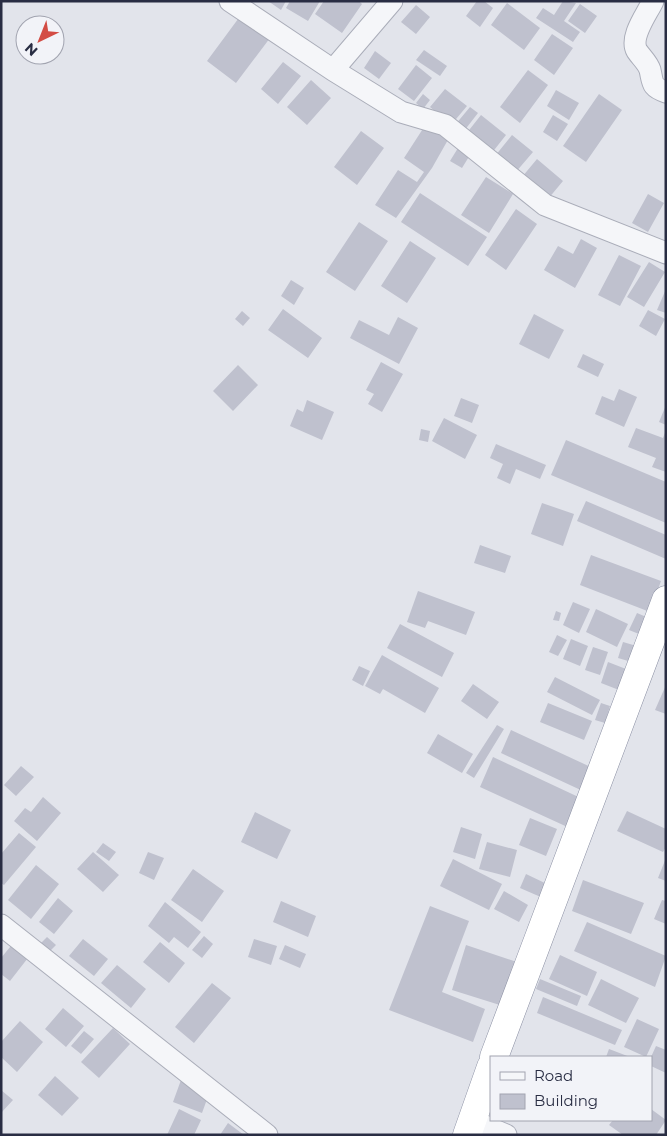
<svg xmlns="http://www.w3.org/2000/svg" width="667" height="1136" viewBox="0 0 667 1136" font-family="Montserrat,sans-serif">
<rect width="100%" height="100%" fill="#e2e4eb"/>
<path fill="#bfc1ce" d="M268,1h18l-5,9z
M290,1h30l-12,20 -22,-13z
M324,1h35l3,3 -20,29 -27,-19z
M477,1h7l9,7 -13,19 -14,-11z
M563,1l13,2 -12,18 16,11 -7,10 -37,-24 7,-10 11,7z
M507,3l33,25 -16,22 -33,-25z
M580,4l17,12 -12,17 -17,-12z
M416,5l14,12 -14,17 -15,-12z
M241,15l29,23 -34,45 -29,-22z
M552,34l21,14 -19,27 -20,-15z
M424,50l23,16 -7,10 -24,-16z
M375,51l16,12 -12,16 -15,-11z
M283,62l18,14 -23,28 -17,-15z
M416,65l16,13 -18,23 -16,-12z
M528,70l20,15 -28,38 -20,-16z
M311,80l20,18 -24,27 -20,-18z
M445,89l22,17 -16,19 -21,-18z
M556,90l23,13 -10,17 -22,-14z
M423,94l7,6 -7,9 -7,-6z
M599,94l23,16 -36,52 -23,-16z
M470,107l8,6 -14,18 -9,-6z
M481,115l25,20 -15,19 -25,-20z
M553,115l15,9 -11,17 -14,-9z
M426,124l23,14 -17,30 -36,50 -21,-13 23,-35 19,12 7,-10 -20,-14z
M361,131l23,17 -27,37 -23,-18z
M512,135l21,17 -18,21 -20,-17z
M458,148l12,7 -8,13 -12,-7z
M537,159l26,22 -15,18 -26,-22z
M486,177l27,17 -24,39 -28,-18z
M420,193l67,44 -19,29 -67,-44z
M648,194l16,9 -16,29 -16,-9z
M516,209l21,15 -31,46 -21,-15z
M359,222l29,19 -33,50 -29,-19z
M581,239l16,9 -22,40 -31,-18 14,-24 15,8z
M410,241l26,17 -29,45 -26,-17z
M619,255l22,11 -21,40 -22,-11z
M649,262l16,10 -21,35 -17,-10z
M291,280l13,8 -10,17 -13,-9z
M666,289v24l-9,-3z
M283,309l39,29 -14,20 -40,-28z
M648,310l17,9 -9,17 -17,-10z
M242,311l8,7 -7,8 -8,-7z
M534,314l30,16 -15,29 -30,-15z
M398,317l20,11 -19,36 -49,-26 9,-18 30,15z
M583,354l21,10 -6,13 -21,-10z
M381,362l22,12 -21,38 -14,-8 6,-10 -8,-4z
M238,365l20,20 -25,26 -20,-20z
M619,389l18,8 -13,30 -29,-13 7,-18 12,5z
M461,398l18,7 -7,18 -18,-7z
M307,400l27,12 -12,28 -32,-14 7,-17 6,3z
M666,405v20l-7,-3z
M444,418l33,17 -12,24 -33,-18z
M636,428l27,10 3,-8v42l-14,-5 4,-9 -28,-11z
M421,429l9,2 -2,11 -9,-2z
M566,440l100,42v41l-115,-48z
M496,444l50,21 -6,14 -24,-10 -6,15 -13,-6 6,-14 -13,-6z
M586,501l80,34v24l-89,-38z
M542,503l32,11 -11,32 -32,-12z
M480,545l31,11 -6,17 -31,-10z
M591,555l70,26 -11,31 -70,-27z
M418,591l57,21 -9,23 -38,-14 -3,7 -18,-6z
M573,602l17,7 -11,24 -16,-8z
M596,609l32,15 -11,23 -31,-15z
M556,611l5,2 -2,8 -6,-1z
M637,613l14,6 -7,17 -15,-6z
M400,624l54,29 -12,24 -55,-29z
M557,635l10,5 -9,16 -9,-4z
M571,639l17,7 -8,20 -17,-7z
M623,642l17,5 -5,16 -17,-5z
M593,647l15,5 -8,23 -15,-5z
M382,655l57,33 -14,25 -42,-24 -3,5 -15,-8z
M608,662l18,7 -7,21 -18,-7z
M359,666l11,5 -7,15 -11,-6z
M555,677l45,23 -8,15 -45,-23z
M473,684l26,18 -12,17 -26,-18z
M666,685v29l-11,-4z
M548,703l44,18 -8,19 -44,-18z
M601,703l9,3 -5,17 -10,-3z
M497,725l7,4 -30,49 -8,-5z
M511,730l84,39 -10,23 -84,-39z
M438,734l35,20 -11,19 -35,-20z
M493,757l94,44 -13,29 -94,-43z
M21,766l13,11 -18,19 -12,-11z
M43,797l18,16 -24,28 -23,-20 11,-13 6,4z
M627,811l39,18v18l-3,5 -46,-21z
M255,812l36,18 -14,29 -36,-17z
M530,818l27,11 -11,27 -27,-11z
M461,827l21,7 -7,25 -22,-7z
M19,833l17,14 -32,38 -3,-2v-29z
M487,842l30,8 -7,27 -31,-8z
M103,843l13,9 -7,9 -13,-9z
M93,852l26,23 -16,17 -26,-23z
M148,852l16,6 -10,22 -15,-7z
M666,858v23l-8,-3z
M453,859l49,25 -13,26 -49,-24z
M36,865l23,19 -28,35 -23,-19z
M193,869l31,22 -22,31 -31,-22z
M526,874l23,11 -6,13 -23,-10z
M583,880l61,23 -13,31 -59,-23z
M504,891l24,14 -9,17 -25,-13z
M58,898l15,13 -19,23 -15,-12z
M662,900l4,1v23l-12,-5z
M281,901l35,15 -8,21 -35,-15z
M165,902l36,30 -13,16 -14,-11 -5,6 -21,-17z
M430,906l39,15 -27,71 43,17 -12,33 -84,-32z
M587,922l79,34 -11,31 -81,-36z
M204,936l9,8 -11,14 -10,-8z
M47,937l9,8 -6,6 -9,-8z
M83,939l25,20 -14,17 -25,-20z
M254,939l23,7 -6,19 -23,-8z
M15,941l16,13 -21,27 -9,-7v-16z
M160,942l25,21 -16,20 -26,-21z
M285,945l21,9 -6,14 -21,-9z
M466,945l51,17 -14,44 -51,-16z
M560,955l37,17 -10,24 -38,-17z
M117,965l29,24 -15,19 -30,-25z
M540,979l41,17 -4,10 -41,-17z
M601,979l38,19 -13,25 -38,-18z
M212,983l19,15 -37,45 -19,-16z
M543,997l79,33 -7,15 -78,-32z
M63,1008l21,18 -18,21 -21,-18z
M637,1019l22,10 -13,28 -22,-10z
M20,1021l23,21 -26,30 -16,-15v-15z
M113,1028l17,16 -31,34 -18,-16z
M84,1031l10,8 -13,15 -10,-8z
M656,1046l10,4v23l-15,-7v-9z
M609,1049l21,8h-24z
M55,1076l24,22 -17,18 -24,-21z
M181,1080l29,11 -8,22 -29,-11z
M1,1090l12,10 -12,13z
M179,1109l22,11 -7,15h-27z
M651,1109l15,11 -10,15h-33l-14,-10 4,-5h38z
M228,1123l16,12h-24z"/>
<g fill="none" stroke-linecap="round" stroke-linejoin="round">
<defs>
<path id="minor" d="M230,1l103,69 68,42 44,13 100,80 121,48
M653,1c-6,13 -24,36 -16,50 4,6 11,12 13,19 3,13 1,17 16,22
M333,70l59,-69
M1,925l266,210
M473,1121l33,14"/>
<path id="highway" d="M494,1057l172,-457
M467,1135l24,-68"/>
</defs>
<use href="#minor" stroke="#aaadb9" stroke-width="23"/>
<use href="#highway" stroke="#898ea2" stroke-width="29"/>
<use href="#minor" stroke="#f5f6f9" stroke-width="21"/>
<use href="#highway" stroke="#fff" stroke-width="28"/>
</g>
<rect width="667" height="1136" fill="none" stroke="#292d43" stroke-width="5"/>
<rect x="490" y="1056" width="162" height="65" fill="#f2f3f8" stroke="#a2a4b0"/>
<rect x="500" y="1072" width="25" height="8" fill="#f5f6f9" stroke="#a2a4b0"/>
<text x="534" y="1081" font-size="15" fill="#292d43">Road</text>
<rect x="500" y="1094" width="25" height="15" fill="#bfc1ce" stroke="#a2a4b0"/>
<text x="534" y="1106" font-size="15" fill="#292d43">Building</text>
<g transform="translate(40 40) rotate(223)"><circle r="24" fill="#f2f3f8" stroke="#a2a4b0"/>
<path d="M0-4L9 19L0 12L-9 19Z" fill="#d34c44"/>
<text y="-8" font-size="14" font-weight="bold" text-anchor="middle" fill="#292d43">N</text>
</g>
</svg>
